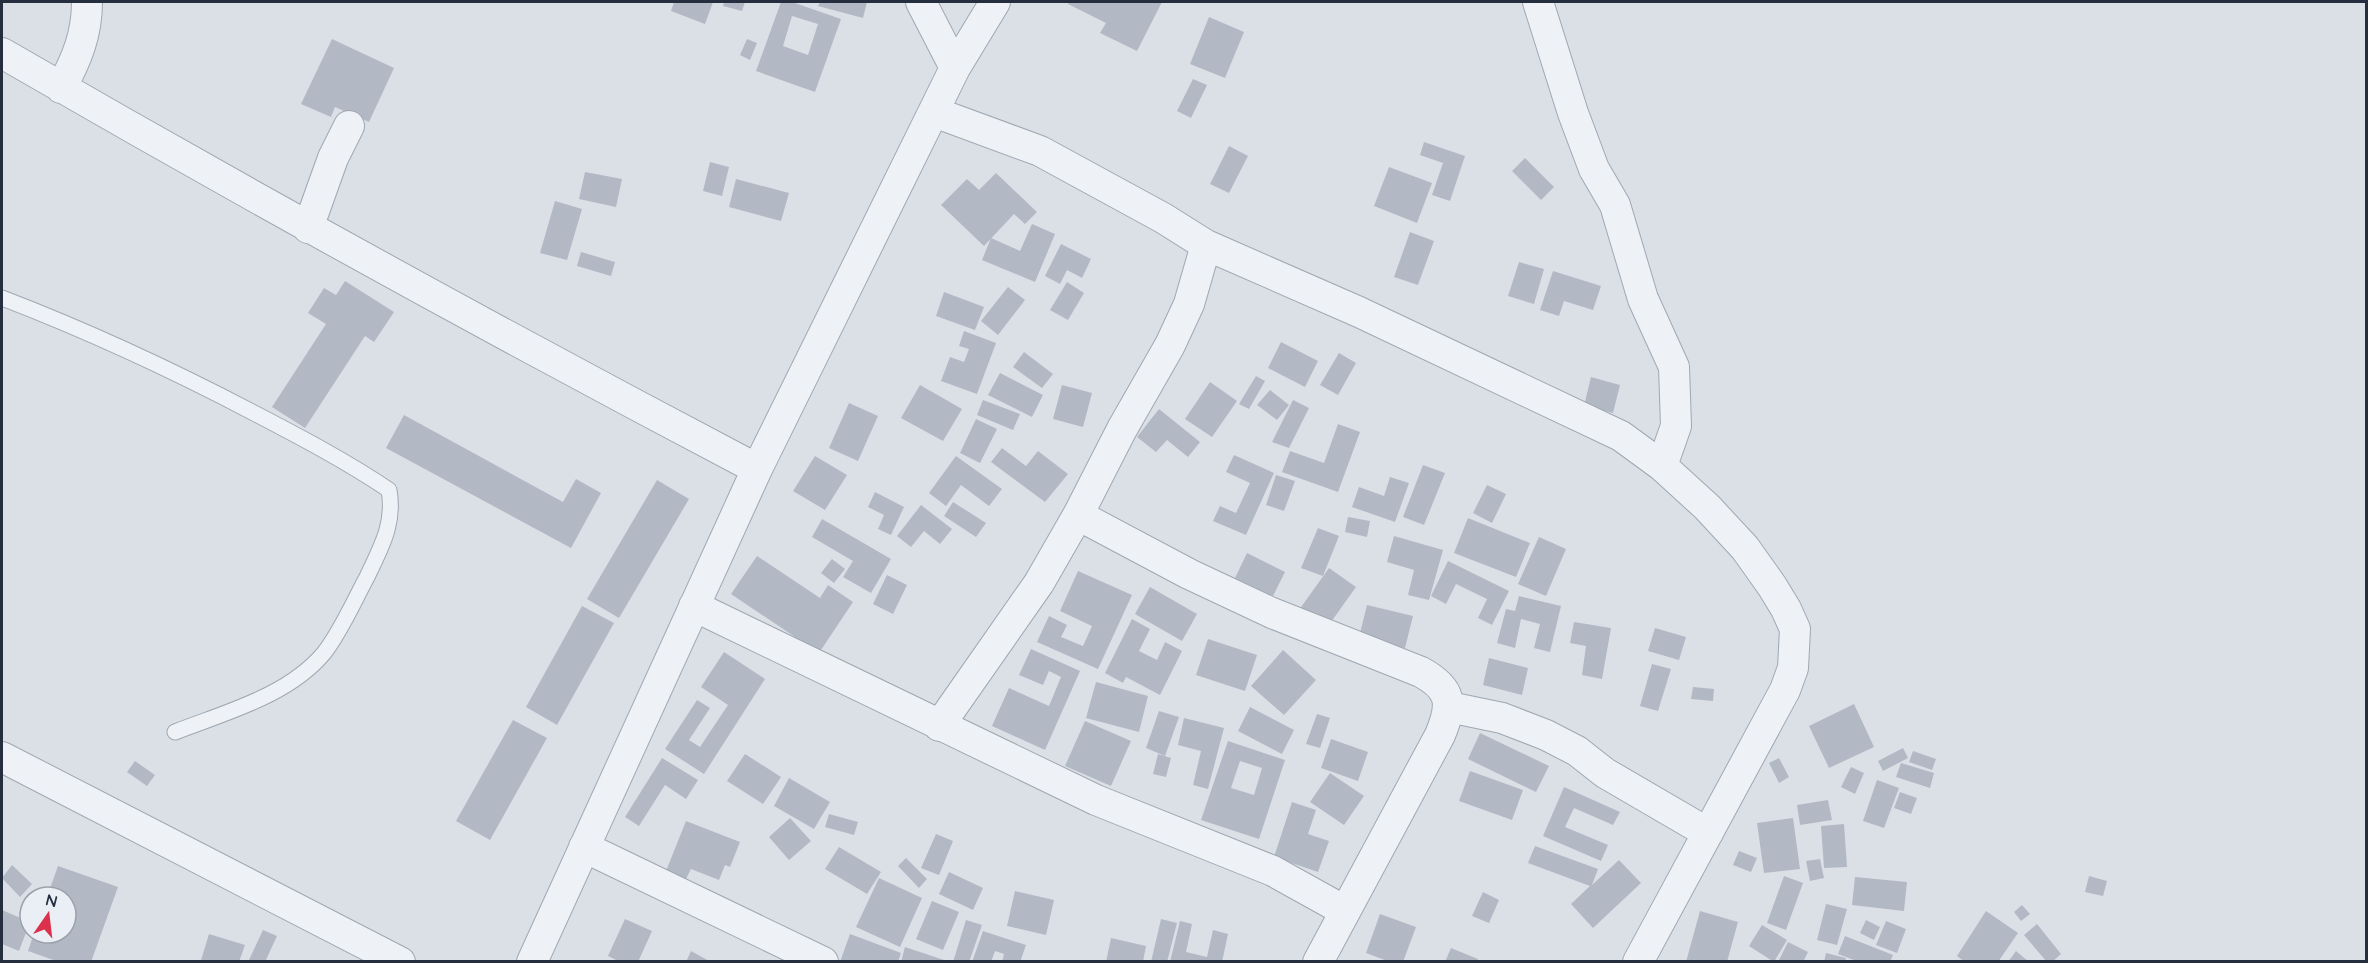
<svg xmlns="http://www.w3.org/2000/svg" width="2368" height="963" viewBox="0 0 2368 963" font-family="Quicksand,sans-serif">
<rect width="100%" height="100%" fill="#dbe0e7"/>
<path fill="#b2b9c5" fill-rule="evenodd" d="M674,2h39l-8,22 -34,-13z
M724,2h21l-3,9 -19,-5z
M781,2h11l49,17 -26,73 -59,-21zM792,16l26,8 -10,31 -25,-9z
M820,2h47l-4,16 -45,-12z
M1069,2h93l-25,49 -37,-18 6,-10 -38,-19z
M1209,17l35,15 -19,46 -35,-14z
M332,39l62,29 -25,54 -34,-15 -4,10 -30,-13z
M747,39l10,4 -7,17 -10,-5z
M1193,79l14,6 -16,33 -14,-7z
M1424,142l41,14 -15,45 -18,-6 11,-32 -23,-8z
M1229,146l19,10 -19,37 -19,-9z
M1525,158l29,29 -13,13 -29,-29z
M710,162l19,5 -7,29 -19,-5z
M1389,167l43,16 -15,40 -43,-17z
M585,172l37,7 -6,28 -37,-8z
M996,173l41,39 -12,12 -11,-10 -30,32 -43,-41 26,-26 12,11z
M736,179l53,14 -8,28 -52,-14z
M555,201l27,8 -15,51 -27,-7z
M1032,224l23,10 -20,48 -53,-22 9,-22 29,13z
M1410,232l24,9 -16,44 -24,-8z
M1061,244l30,15 -9,19 -15,-8 -7,14 -15,-8z
M581,252l34,10 -4,14 -34,-10z
M1519,262l25,7 -10,35 -26,-8z
M1553,271l48,15 -8,24 -29,-9 -5,15 -19,-6z
M345,281l49,31 -20,30 -9,-6 -60,92 -33,-21 54,-83 -18,-11 16,-25 12,7z
M1067,282l17,11 -16,27 -18,-10z
M1008,287l17,13 -27,35 -17,-14z
M944,292l40,15 -9,23 -39,-14z
M964,331l32,12 -19,51 -36,-13 9,-24 14,5 5,-13 -10,-3z
M1281,342l37,19 -13,26 -37,-19z
M1024,352l29,22 -11,14 -29,-21z
M1339,353l17,10 -18,32 -18,-10z
M1000,373l43,22 -11,22 -44,-22z
M1256,376l9,5 -16,28 -10,-5z
M1591,377l29,8 -7,28 -29,-7z
M1210,382l27,19 -25,36 -27,-18z
M920,385l42,24 -19,32 -42,-23z
M1062,385l30,8 -9,34 -30,-8z
M1270,390l19,15 -12,15 -20,-15z
M983,400l37,14 -7,16 -36,-15z
M1293,400l16,8 -20,40 -17,-6z
M849,403l29,13 -20,45 -29,-13z
M1159,409l41,33 -12,15 -21,-17 -11,12 -19,-15z
M404,415l159,87 13,-23 25,14 -30,55 -185,-100z
M976,419l21,10 -17,34 -20,-10z
M1338,424l22,8 -22,60 -56,-20 8,-21 34,12z
M1002,448l24,18 12,-15 30,23 -23,28 -54,-40z
M1234,455l40,18 -28,62 -33,-14 7,-15 16,7 14,-30 -24,-11z
M815,456l32,19 -22,35 -32,-19z
M956,456l46,33 -13,17 -28,-21 -15,21 -17,-13z
M1423,465l22,8 -21,52 -21,-8z
M1276,475l19,6 -11,30 -18,-6z
M1390,477l19,6 -14,39 -43,-15 7,-20 25,9z
M657,480l32,19 -70,119 -32,-19z
M1487,485l19,9 -14,29 -19,-10z
M875,492l29,15 -13,28 -13,-6 6,-14 -16,-8z
M953,502l33,21 -10,14 -32,-21z
M921,505l31,24 -12,15 -16,-13 -13,16 -14,-11z
M1348,517l22,4 -3,16 -22,-5z
M1468,518l62,25 -14,34 -62,-24z
M822,519l69,40 -20,34 -28,-16 10,-16 -41,-24z
M1318,528l21,8 -16,40 -22,-8z
M1394,536l49,14 -14,50 -21,-5 6,-25 -27,-8z
M1539,537l27,12 -20,47 -28,-12z
M1247,553l38,19 -12,24 -38,-18z
M757,556l63,42 8,-13 25,17 -34,51 -88,-59z
M832,559l13,10 -11,14 -13,-10z
M1448,561l61,30 -17,34 -14,-7 9,-19 -31,-15 -10,20 -15,-8z
M1329,568l27,19 -30,42 -27,-19z
M1078,571l54,24 -34,74 -61,-27 12,-26 18,9 -6,12 22,9 9,-20 -32,-15z
M887,575l20,10 -14,29 -20,-10z
M1150,587l47,27 -15,27 -47,-27z
M1519,596l42,10 -11,46 -16,-4 6,-24 -19,-5 -6,29 -18,-5 9,-34 9,2z
M1367,605l46,11 -8,32 -46,-11z
M582,606l32,17 -57,102 -31,-18z
M1132,619l18,10 -11,22 18,9 8,-18 17,9 -22,44 -34,-18 -3,6 -18,-10z
M1574,622l37,6 -9,51 -20,-4 4,-29 -16,-3z
M1655,628l31,9 -7,23 -31,-9z
M1208,639l49,16 -12,36 -49,-16z
M1031,649l49,22 -35,79 -53,-24 17,-38 40,18 12,-29 -12,-6 -6,14 -24,-10z
M1283,650l33,30 -32,35 -33,-29z
M724,652l41,27 -61,95 -39,-25 32,-49 13,8 -21,32 11,7 28,-42 -27,-18z
M1489,658l39,10 -6,27 -39,-10z
M1652,664l19,5 -13,42 -18,-5z
M1096,682l52,14 -9,36 -53,-14z
M1693,687l21,2 -1,12 -22,-2z
M1854,704l20,43 -45,21 -20,-42z
M1250,707l44,23 -12,24 -44,-23z
M1159,711l20,6 -14,39 -19,-8z
M1317,714l13,4 -10,30 -14,-4z
M1184,718l40,10 -16,61 -15,-4 8,-34 -23,-6z
M513,720l34,18 -57,102 -34,-19z
M1085,721l46,20 -20,45 -46,-20z
M1480,733l69,33 -13,26 -68,-33z
M1331,739l37,13 -10,29 -37,-13z
M1228,741l57,19 -26,79 -58,-19zM1240,761l22,7 -8,27 -23,-7z
M1903,748l5,10 -25,13 -5,-10z
M1913,751l23,8 -4,11 -23,-8z
M745,754l36,23 -18,27 -36,-23z
M1158,754l13,4 -5,19 -13,-3z
M662,758l36,22 -12,19 -21,-14 -26,41 -14,-9z
M1779,758l10,19 -10,6 -10,-20z
M135,761l20,14 -8,11 -20,-14z
M1901,763l33,10 -4,15 -34,-11z
M1851,767l13,6 -9,21 -14,-7z
M1470,771l53,19 -11,30 -53,-19z
M1330,773l34,23 -20,29 -34,-23z
M789,778l41,24 -16,27 -40,-23z
M1877,780l22,8 -15,40 -21,-7z
M1564,787l56,25 -7,13 -39,-17 -9,19 43,18 -7,16 -58,-25z
M1900,792l17,6 -6,16 -17,-6z
M1828,800l4,20 -32,5 -3,-20z
M1292,802l24,8 -8,24 21,7 -11,31 -44,-15z
M829,814l29,8 -4,13 -29,-8z
M790,818l21,23 -22,19 -20,-23z
M1793,818l7,51 -36,4 -7,-50z
M686,821l54,21 -10,25 -5,-2 -6,15 -28,-11 -5,10 -20,-8z
M1844,824l3,43 -23,1 -3,-42z
M936,834l17,7 -14,34 -18,-7z
M1535,846l63,23 -6,16 27,-25 22,23 -48,45 -22,-24 19,-18 -62,-23z
M839,847l42,25 -14,22 -42,-25z
M1739,851l18,7 -6,14 -18,-7z
M906,858l21,21 -8,9 -21,-22z
M1820,859l4,19 -14,3 -4,-20z
M12,865l20,19 -12,13 -18,-19z
M58,866l60,21 -27,75h-32l-31,-11 6,-18h32v-36h-19z
M949,872l34,16 -10,22 -34,-16z
M1784,876l19,7 -17,47 -19,-7z
M2089,876l18,5 -4,15 -18,-4z
M1855,877l52,5 -3,29 -52,-6z
M879,878l43,20 -22,49 -44,-20z
M1015,891l39,9 -8,35 -39,-9z
M1483,892l16,8 -10,23 -17,-7z
M932,901l27,11 -16,38 -27,-11z
M1826,904l21,5 -10,36 -20,-5z
M2022,905l8,9 -9,7 -7,-9z
M2,910l28,12 -11,29 -17,-7z
M1700,911l38,11 -11,40h-41z
M1986,911l32,22 -20,29h-33l-8,-6z
M1380,914l36,13 -13,35h-13l-24,-9z
M625,919l27,12 -14,31h-18l-12,-6z
M1161,919l16,4 -10,39h-16z
M966,920l16,5 -13,37h-16z
M1866,920l14,7 -6,13 -14,-7z
M1180,921l12,3 -6,28 21,5 6,-27 15,4 -6,28h-52z
M1886,921l20,8 -9,24 -21,-8z
M2037,924l24,30 -9,8h-5l-23,-27z
M1762,925l25,15 -13,22 -25,-16z
M263,930l14,6 -12,26h-17z
M983,931l43,14 -6,17h-18l2,-8 -9,-3 -4,11h-19z
M209,934l36,11 -6,17 -38,-2z
M850,934l51,19 -3,9h-58z
M1845,936l48,19 -3,7h-31l-21,-8z
M1111,938l35,8 -3,16h-37z
M1788,942l20,10 -5,10h-25z
M905,947l42,14v1h-46z
M1451,948l27,11 -1,3h-32z
M691,951l20,11h-25z
M2016,951l13,11h-21z
M1826,953l20,5 -1,4h-21z"/>
<g fill="none" stroke-linecap="round" stroke-linejoin="round">
<defs>
<path id="lane" d="M2,298c86,33 170,72 252,115 46,24 92,48 135,77 6,34 -8,57 -22,87 -13,24 -26,54 -43,76 -36,43 -98,59 -149,79"/>
<path id="street" d="M921,2l34,66
M1538,2l35,111 21,56 21,36 28,94 31,68 2,59 -14,40
M2,53c249,144 500,282 755,416
M61,88c16,-29 26,-54 26,-86
M934,112l106,39 123,67 43,27 153,67 262,124 41,30 45,41 38,41 27,38 14,23 9,20 -2,39 -8,22 -147,272
M308,228l25,-70 16,-32
M1078,515l111,59 83,39 149,59c31,17 32,32 19,63l-122,227
M694,606l402,194 177,71 72,40
M1449,707l53,11 44,17 31,16 28,22 103,60
M939,726l100,-143 39,-68 44,-86 48,-84 19,-41 17,-59
M2,757l398,205
M584,847l239,115
M532,962l225,-493 198,-401 40,-66"/>
</defs>
<use href="#lane" stroke="#a0a7b1" stroke-width="17"/>
<use href="#street" stroke="#a0a7b1" stroke-width="32"/>
<use href="#lane" stroke="#eef1f5" stroke-width="15"/>
<use href="#street" stroke="#eef1f5" stroke-width="30"/>
</g>
<rect width="2368" height="963" fill="none" stroke="#242e3f" stroke-width="6"/>
<g transform="translate(48 915) rotate(14)"><circle r="28" fill="#eaeff5" stroke="#9ba2ac" stroke-width="1.5"/>
<path d="M0-4.5L10 22L0 15L-10 22Z" fill="#dc314c"/>
<text y="-9" font-size="16" font-weight="bold" text-anchor="middle" fill="#242e3f">N</text>
</g>
</svg>
